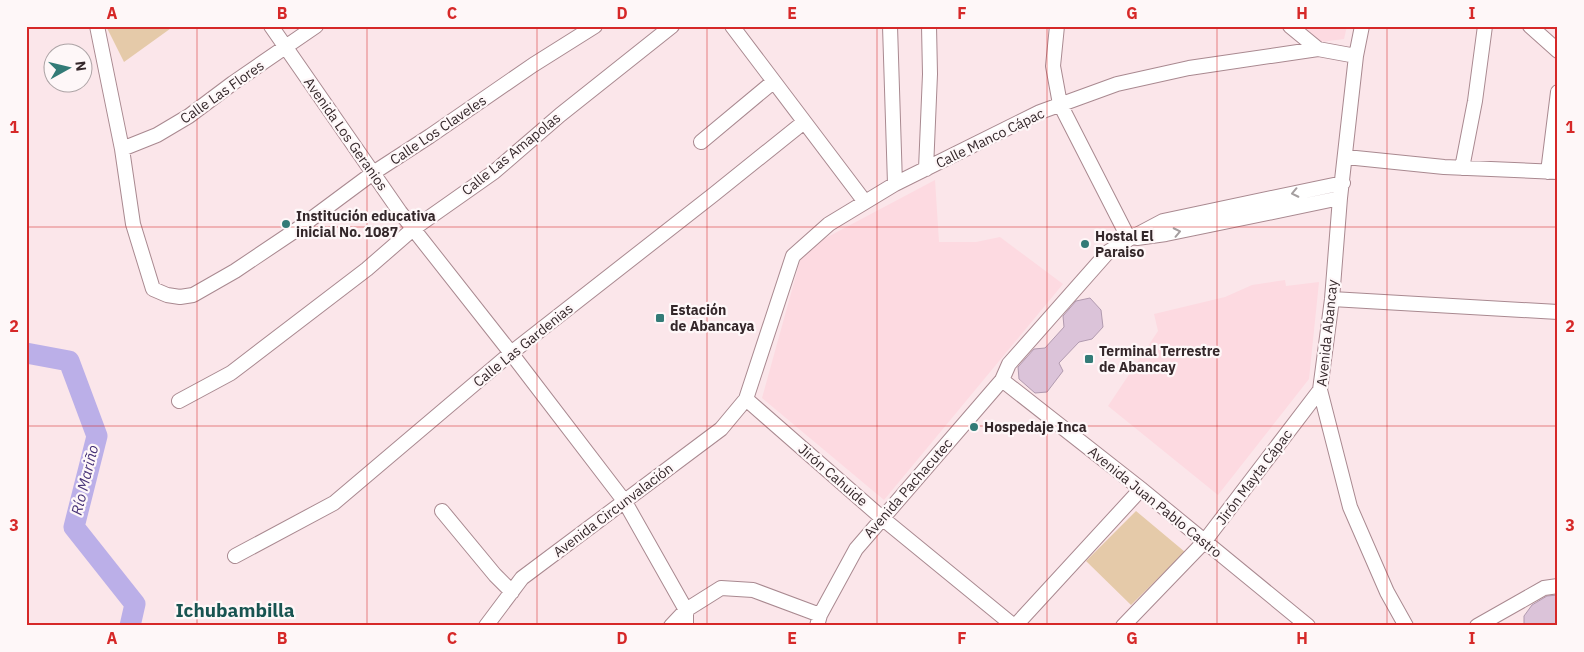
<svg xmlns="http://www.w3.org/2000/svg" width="1584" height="652" viewBox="0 0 1584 652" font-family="'IBM Plex Sans',sans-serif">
<rect width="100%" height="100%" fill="#fbe6ea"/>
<path fill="#fddae1" d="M1301,26h46l-3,13 -23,3z
M935,180l4,62h37l24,-5 63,47 -179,216 -122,-102 41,-148z
M1285,280l1,6 33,-4 -10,97 -91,116 -110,-89 50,-75 -4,-17 71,-17 27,-12z"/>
<path fill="#e5caa9" d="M106,26h68l-50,36z
M1136,511l49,41 -54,53 -45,-44z"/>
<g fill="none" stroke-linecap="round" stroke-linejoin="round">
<path stroke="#bbafe8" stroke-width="21" d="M26,353l43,8 28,75 -23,91 61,77 -5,22"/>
</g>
<path fill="#dbc3d9" stroke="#b19aaf" d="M1090,298l11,12 2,17 -11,12 -13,3 -20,21 4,8 -16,21 -12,1 -16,-14 -1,-12 16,-18 11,-1 19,-21 -1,-11 13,-15z
M1558,595v31h-34v-10l8,-11 15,-9z"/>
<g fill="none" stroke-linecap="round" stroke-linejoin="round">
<defs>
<path id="minor" d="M97,26l25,123 11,75 20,65 14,6 13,2 13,-2 42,-24 64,-43 74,-55 57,-37 103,-71 62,-39
M271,26l129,186 111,141 114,149 61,108v16
M732,26l133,176
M890,26l5,158
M1057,26l-4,40 7,38 69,135
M1290,26l28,23
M1362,26l-6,30 -16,142 -8,101 -12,91 30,117 37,85 19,34
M1530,26l28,25
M701,142l72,-60
M122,149l35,-14 32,-19 44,-33 83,-57
M1346,157l98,10 114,5
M1462,168l13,-67 10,-75
M926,169l4,-95 -1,-48
M1548,172l10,-80
M1137,238l29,-4 174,-36
M1332,299l226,13
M1002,380l139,109 167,137
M746,399l136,119 132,108
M179,401l52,-28 136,-104 46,-40 81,-57 66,-57 112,-89
M442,511l53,64 17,17
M235,556l99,-53 177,-150 202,-158 91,-73
M486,626l36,-48 199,-149 25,-30 47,-143 36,-32 66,-40 145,-72 77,-28 72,-16 129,-19 38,7
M671,626l15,-16 35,-22 32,2 67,25
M817,626l3,-11 36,-66 146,-169 7,-16 99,-112 21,-13 34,-18 180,-38
M1015,626l126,-137
M1123,626l81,-84 116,-152
M1477,626l67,-38 14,-2"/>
</defs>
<use href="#minor" stroke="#a98990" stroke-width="16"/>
<use href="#minor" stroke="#fff" stroke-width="14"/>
</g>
<defs><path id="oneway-chevron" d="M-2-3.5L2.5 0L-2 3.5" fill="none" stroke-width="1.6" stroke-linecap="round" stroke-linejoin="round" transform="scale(1.25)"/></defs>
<g stroke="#a49e9f">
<use href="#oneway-chevron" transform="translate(1295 193) rotate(168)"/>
<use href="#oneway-chevron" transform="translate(1177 232) rotate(-12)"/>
</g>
<path fill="none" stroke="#d62828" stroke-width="1" stroke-opacity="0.55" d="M197,26v600M367,26v600M537,26v600M707,26v600M877,26v600M1047,26v600M1217,26v600M1387,26v600M26,227h1532M26,426h1532"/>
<g fill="#337b77" stroke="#fef7f8" stroke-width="2">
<circle cx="286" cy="224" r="5"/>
<circle cx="1085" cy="244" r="5"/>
<rect x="655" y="313" width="10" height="10" rx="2.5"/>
<rect x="1084" y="354" width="10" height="10" rx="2.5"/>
<circle cx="974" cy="427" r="5"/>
</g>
<g text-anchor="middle" stroke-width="4.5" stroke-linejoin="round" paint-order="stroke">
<g font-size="14" fill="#34272a" stroke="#fef7f8">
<text transform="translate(222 92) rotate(-35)" y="5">Calle Las Flores</text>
<text transform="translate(438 130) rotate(-34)" y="5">Calle Los Claveles</text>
<text transform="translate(346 134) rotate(55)" y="5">Avenida Los Geranios</text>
<text transform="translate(990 138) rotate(-26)" y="5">Calle Manco Cápac</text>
<text transform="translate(511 154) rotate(-39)" y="5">Calle Las Amapolas</text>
<text transform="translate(1327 333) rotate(-84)" y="5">Avenida Abancay</text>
<text transform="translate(523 345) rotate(-39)" y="5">Calle Las Gardenias</text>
<text transform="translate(833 475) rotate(41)" y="5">Jirón Cahuide</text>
<text transform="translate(1254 477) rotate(-53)" y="5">Jirón Mayta Cápac</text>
<text transform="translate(908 488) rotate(-49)" y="5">Avenida Pachacutec</text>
<text transform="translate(1155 502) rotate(39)" y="5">Avenida Juan Pablo Castro</text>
<text transform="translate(613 510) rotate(-37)" y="5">Avenida Circunvalación</text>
</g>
<g font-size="14" font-weight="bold" fill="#34272a" stroke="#fef7f8" text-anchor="start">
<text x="296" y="221">Institución educativa<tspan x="296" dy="16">inicial No. 1087</tspan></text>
<text x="1095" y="241">Hostal El<tspan x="1095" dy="16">Paraiso</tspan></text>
<text x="670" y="315">Estación<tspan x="670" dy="16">de Abancaya</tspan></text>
<text x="1099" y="356">Terminal Terrestre<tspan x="1099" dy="16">de Abancay</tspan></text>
<text x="984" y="432">Hospedaje Inca</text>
</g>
<g font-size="15" font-style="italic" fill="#473377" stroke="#fef7f8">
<text transform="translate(85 480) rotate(-76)" y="5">Río Mariño</text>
</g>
<g font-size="19" font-weight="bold" fill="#185451" stroke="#fef7f8">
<text x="235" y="617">Ichubambilla</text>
</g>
</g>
<rect width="1584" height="652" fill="none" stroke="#fef7f8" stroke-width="55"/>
<g transform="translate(68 68) rotate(82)"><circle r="24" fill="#fef7f8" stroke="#ada4a6"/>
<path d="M0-4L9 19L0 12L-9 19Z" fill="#337b77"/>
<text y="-8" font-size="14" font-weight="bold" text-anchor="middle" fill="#34272a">N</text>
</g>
<rect x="28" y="28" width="1528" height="596" fill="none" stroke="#d62828" stroke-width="2"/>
<g font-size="16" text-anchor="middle" font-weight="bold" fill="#d62828">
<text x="112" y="19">A</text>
<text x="282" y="19">B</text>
<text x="452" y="19">C</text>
<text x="622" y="19">D</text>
<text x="792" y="19">E</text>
<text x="962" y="19">F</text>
<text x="1132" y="19">G</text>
<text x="1302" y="19">H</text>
<text x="1472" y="19">I</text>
<text x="14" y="133">1</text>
<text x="1570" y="133">1</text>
<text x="14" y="332">2</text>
<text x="1570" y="332">2</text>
<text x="14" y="531">3</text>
<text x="1570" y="531">3</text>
<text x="112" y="644">A</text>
<text x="282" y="644">B</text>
<text x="452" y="644">C</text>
<text x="622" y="644">D</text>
<text x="792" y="644">E</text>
<text x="962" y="644">F</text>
<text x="1132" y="644">G</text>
<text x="1302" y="644">H</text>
<text x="1472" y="644">I</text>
</g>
</svg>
